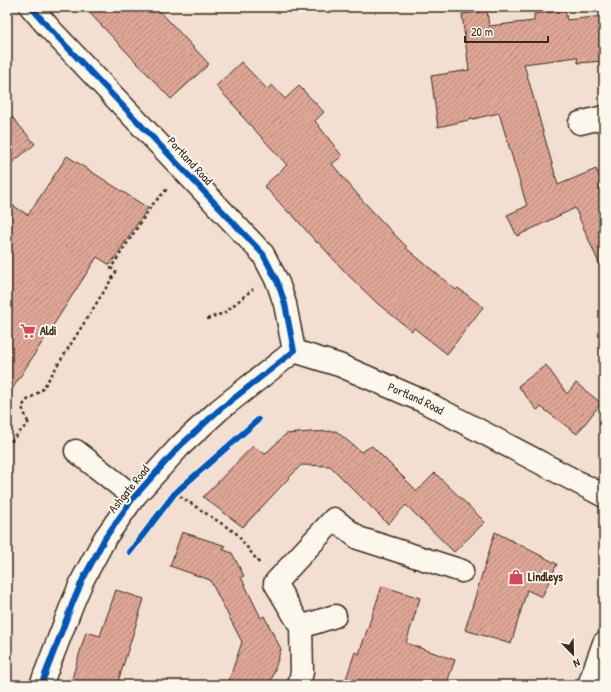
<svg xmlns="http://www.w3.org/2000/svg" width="611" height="692" viewBox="0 0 611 692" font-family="'Patrick Hand',sans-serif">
<defs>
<pattern id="building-hatch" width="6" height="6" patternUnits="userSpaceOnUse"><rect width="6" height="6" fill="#dea696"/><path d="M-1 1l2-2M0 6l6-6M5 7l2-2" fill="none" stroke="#b5877a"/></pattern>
</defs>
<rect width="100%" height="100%" fill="#f2dfd2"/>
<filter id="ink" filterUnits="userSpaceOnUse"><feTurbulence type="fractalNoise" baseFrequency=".025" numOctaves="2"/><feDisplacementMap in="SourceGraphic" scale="8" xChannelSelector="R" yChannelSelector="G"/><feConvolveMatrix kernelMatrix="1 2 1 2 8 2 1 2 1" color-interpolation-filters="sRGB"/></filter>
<g filter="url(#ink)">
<path fill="url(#building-hatch)" stroke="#3b2a1e" d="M84,7h72l53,57 -38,35z
M565,10l2,10 37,-4v45l-26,2 -1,-6 -53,7 34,121 38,-16 8,18v88l-29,-67 -58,28 -10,-21 20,-9 -28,-93 -61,14 -7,-51 38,-6 -7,-56 25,-3 2,15 45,-5v-7z
M241,62l26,27 5,-4 13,14 14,-13 25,26 -9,9 27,35 -10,8 31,37 31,33 13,13 -1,1 50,42 2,-2 25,19 -36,47 -33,-26 -2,3 -34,-27 -31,-30 -29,-32 -1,1 -27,-31 -1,1 -25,-27 23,-21 -47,-51 1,-1 -25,-27z
M7,111l28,33 -28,23z
M67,156l81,52 -38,57 -13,-8 -90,140v-195l21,13z
M546,365l21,29 9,-11 25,20 -24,31 -36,-27 -4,3 -19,-24z
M336,431l25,21 11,-6 45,45 18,-18 50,49 -31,30 -48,-47 -18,19 -58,-58 -29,-1 -58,62 -40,-30 50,-51 12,8 21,-20 24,-2z
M182,532l44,14 -4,3 10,4 12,23 -3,1 20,41 3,-2 17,33 -11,36h-24l-17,-5 13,-38 -32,-62 -40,-14z
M495,532l62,32 -15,33 -15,-7 -16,54 -46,-14z
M382,586l38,12 -14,45 49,17 -9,25h-102l11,-33 4,2z
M116,590l28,9 -27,86h-47l16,-53 14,4z"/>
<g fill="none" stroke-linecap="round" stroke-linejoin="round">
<defs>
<g id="minor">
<path d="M31,7l19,22 213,225 15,29 7,21 9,47"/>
<path d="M580,123l24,-6"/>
<path id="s1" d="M294,351l45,14 84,36 181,95"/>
<path d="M76,451l58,46"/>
<path d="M301,627l34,-11"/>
<path d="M41,685l32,-83 10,-23 22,-41 29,-41 46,-51 39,-36 75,-59"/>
<path d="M299,685l3,-13 -1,-45 -26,-44 59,-64 24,19 104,33"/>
<path d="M589,685l15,-42"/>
</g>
</defs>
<use href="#minor" stroke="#3b2a1e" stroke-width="25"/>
<path stroke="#3b2a1e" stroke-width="2.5" stroke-dasharray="3 3" stroke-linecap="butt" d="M207,319l17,-6 29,-24
M28,422l-6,-15 4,-6 16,-11 74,-118 -5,-4 41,-63 15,-16
M7,446l22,-24
M175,493l61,40 24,31"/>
<use href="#minor" stroke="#fbf7ec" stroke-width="22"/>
<defs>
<path id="cycleway" d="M31,7l19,22 213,225 15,29 7,21 9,47 -75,59 -39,36 -46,51 -29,41 -22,41 -10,23 -32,83
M130,552l45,-59 83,-73"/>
</defs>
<use href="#cycleway" stroke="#fbf7ec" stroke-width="8"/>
<use href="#cycleway" stroke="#0057b8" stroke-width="6"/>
</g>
</g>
<defs>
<symbol id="supermarket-bare" viewBox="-9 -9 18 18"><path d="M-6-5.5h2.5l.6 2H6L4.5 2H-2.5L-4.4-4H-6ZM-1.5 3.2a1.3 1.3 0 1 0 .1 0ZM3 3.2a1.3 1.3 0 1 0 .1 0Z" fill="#d1495b" stroke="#fbf7ec" stroke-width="2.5" paint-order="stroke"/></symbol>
<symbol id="shop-bare" viewBox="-9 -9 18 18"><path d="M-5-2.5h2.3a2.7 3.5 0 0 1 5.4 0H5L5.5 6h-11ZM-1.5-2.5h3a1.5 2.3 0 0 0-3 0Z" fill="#d1495b" stroke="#fbf7ec" stroke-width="2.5" paint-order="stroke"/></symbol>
</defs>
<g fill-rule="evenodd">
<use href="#supermarket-bare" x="17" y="320" width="22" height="22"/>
<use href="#shop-bare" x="505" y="566" width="22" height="22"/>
</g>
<g text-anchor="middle" stroke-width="4" stroke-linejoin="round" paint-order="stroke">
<g font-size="12" fill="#3b2a1e" stroke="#fbf7ec">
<text transform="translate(190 161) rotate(47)" y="4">Portland Road</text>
<text dy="4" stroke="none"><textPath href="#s1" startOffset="131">Portland Road</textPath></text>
<text transform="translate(129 489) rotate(-51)" y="4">Ashgate Road</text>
</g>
<g font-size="12" font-weight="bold" fill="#3b2a1e" stroke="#fbf7ec" text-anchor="start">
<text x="40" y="335">Aldi</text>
<text x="528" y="581">Lindleys</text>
</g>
</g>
<rect width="611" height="692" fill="none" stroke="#fbf7ec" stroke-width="24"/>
<rect x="12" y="12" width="587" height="668" fill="none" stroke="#3b2a1e" stroke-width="1.5" filter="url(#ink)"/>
<g transform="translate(573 654) rotate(157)" stroke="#fbf7ec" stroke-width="3" paint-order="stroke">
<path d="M0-3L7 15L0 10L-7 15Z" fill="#3b2a1e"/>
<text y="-6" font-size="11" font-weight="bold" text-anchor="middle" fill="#3b2a1e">N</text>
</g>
<path d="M465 36v6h83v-6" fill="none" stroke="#3b2a1e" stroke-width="2"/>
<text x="471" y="36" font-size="12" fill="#3b2a1e" stroke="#fbf7ec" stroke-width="3" paint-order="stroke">20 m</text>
</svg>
